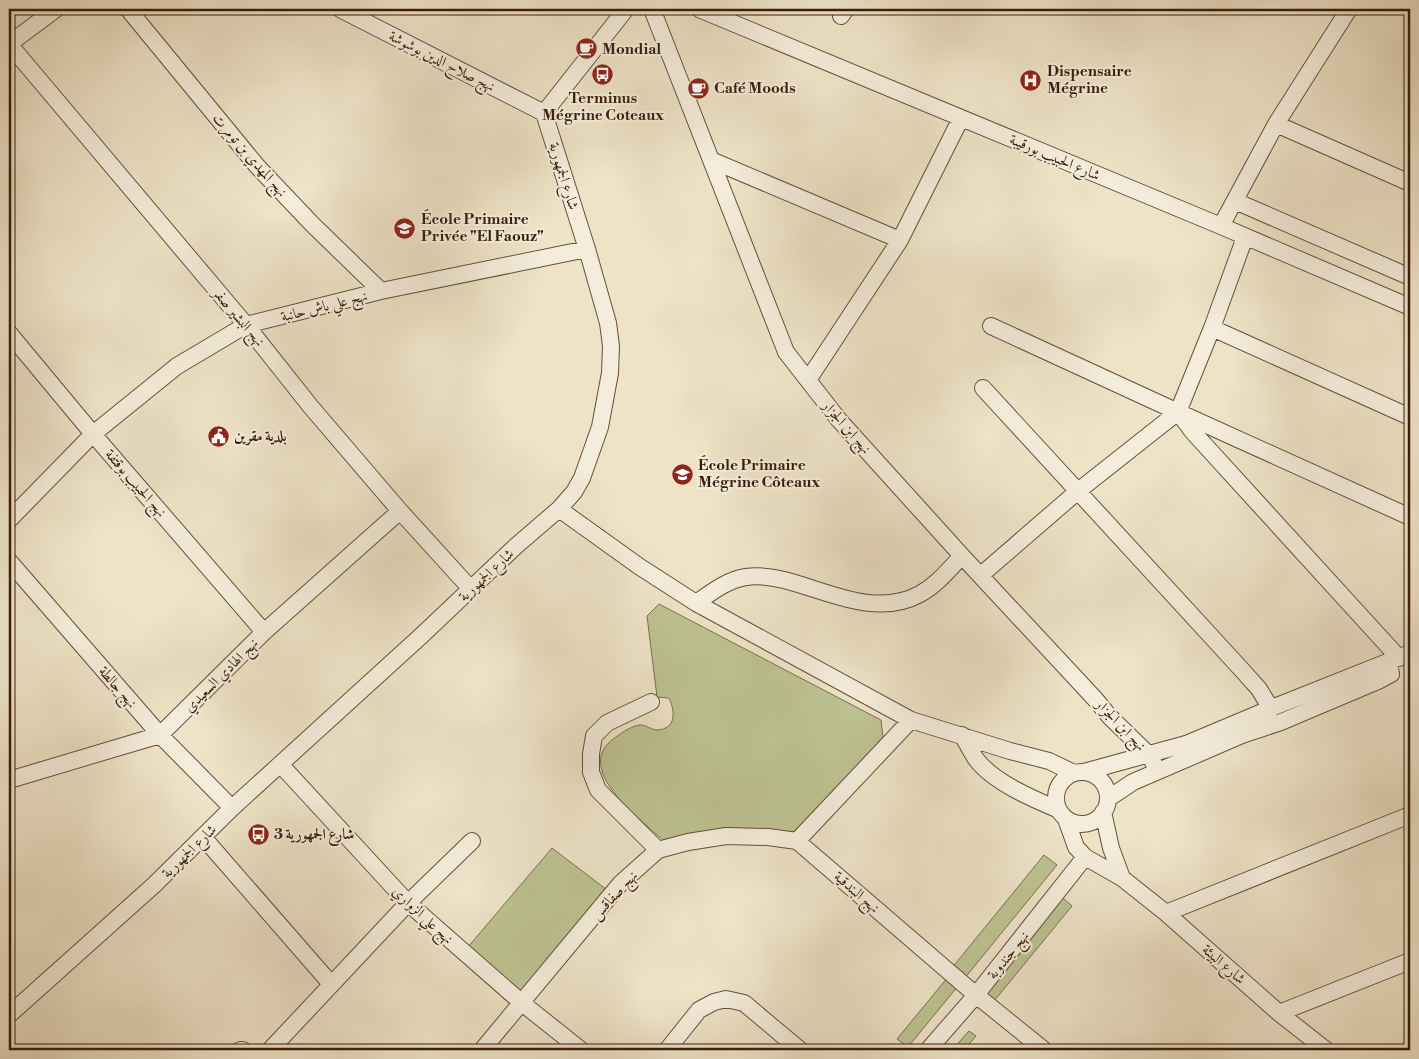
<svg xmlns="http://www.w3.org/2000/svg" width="1419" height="1059" viewBox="0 0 1419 1059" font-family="'Libre Bodoni',Amiri,serif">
<rect width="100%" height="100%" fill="#eee3c7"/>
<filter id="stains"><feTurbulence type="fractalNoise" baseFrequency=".004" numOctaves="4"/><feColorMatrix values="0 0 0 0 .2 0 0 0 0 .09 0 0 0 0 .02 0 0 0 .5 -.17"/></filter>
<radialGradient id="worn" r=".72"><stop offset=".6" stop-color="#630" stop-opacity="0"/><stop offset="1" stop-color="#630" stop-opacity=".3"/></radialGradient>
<path fill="#bdc292" stroke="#7c6f4f" d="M659,604l222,116 2,17 -73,86 -18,11 -127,8c-21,-20 -92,-71 -53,-102 8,-6 17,-13 27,-15 6,-1 12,5 18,5 20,-1 18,-19 12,-32l-12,-1 -10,-81z
M552,848l59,45 -83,98h-10l-50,-44z
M1044,855l13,10 -93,114 -13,-10z
M1063,898l9,8 -78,95 -9,-7z
M948,977l10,9 -50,61 -11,-8z
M969,1031l7,5 -12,14h-12z"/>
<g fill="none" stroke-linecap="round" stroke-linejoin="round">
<defs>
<path id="minor" d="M128,9l129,157 55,58 69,67
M340,9l204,104
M652,9l134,343 53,68 123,136 134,144 14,17 39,38 9,16
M699,9l522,217 189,81
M841,16l5,-7
M9,44l237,281 65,82 89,104 70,77
M9,44l47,-35
M1276,124l134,59
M711,160l189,80
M1235,201l175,76
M1221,226l55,-102 73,-115
M1245,237l-33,91 198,89
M991,326l187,86 14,19 207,227
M1212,328l-34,84 232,105
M9,333l84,101 171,198
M808,380l92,-140 61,-122
M983,388l259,282 17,19 12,20
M559,509l81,58 56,36 215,117 99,31 39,10 25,12
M9,520l84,-86 84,-68 69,-41 135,-34 206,-42
M9,561l151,174 72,73
M981,575l97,-84 100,-79
M696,603c16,-11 31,-23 50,-26 13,-2 26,0 38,3 44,11 92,38 136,14 17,-9 29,-25 42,-38
M651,702l-44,21 -13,13 -3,18v18l7,18 60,60
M962,735c5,8 9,17 14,24 17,23 57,40 83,51
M280,764l128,139 114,100 59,47
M1084,772l102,-28 88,-37 136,-54
M1056 798a26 26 0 1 1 52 0a26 26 0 1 1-52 0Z
M9,780l151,-45 104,-103 136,-121
M1109,798l24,-16 109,-47 39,-13 97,-41 13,-7 -2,-11
M1103,812l8,36 11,30
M1066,819l10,28 9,10 37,21 44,35 113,100 47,37
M203,837l128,147
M797,841l179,154 68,55
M797,841l114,-121
M1166,913l244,-98
M1279,1013l131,-52
M9,1015l145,-130 78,-77 189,-172 95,-90 43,-37 15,-17 8,-14 18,-51 10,-54 1,-27 -3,-23 -21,-74 -43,-136 82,-104
M240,1050h3
M270,1050l138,-147 64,-62
M482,1050l138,-166 38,-34 30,-8 38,-6 42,1 29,4
M667,1050l32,-40 15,-8 12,-3 18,4 56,47
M928,1050l48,-55 109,-138"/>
</defs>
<use href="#minor" stroke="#674e3b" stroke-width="18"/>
<use href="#minor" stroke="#f4eddb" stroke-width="16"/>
</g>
<defs>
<symbol id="cafe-disc" viewBox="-11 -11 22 22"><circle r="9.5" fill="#8f2418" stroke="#f4eddb"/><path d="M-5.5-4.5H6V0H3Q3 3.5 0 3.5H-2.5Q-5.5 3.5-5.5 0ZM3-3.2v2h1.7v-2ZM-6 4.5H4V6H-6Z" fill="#fff"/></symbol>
<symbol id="bus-disc" viewBox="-11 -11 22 22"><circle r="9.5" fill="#8f2418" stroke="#f4eddb"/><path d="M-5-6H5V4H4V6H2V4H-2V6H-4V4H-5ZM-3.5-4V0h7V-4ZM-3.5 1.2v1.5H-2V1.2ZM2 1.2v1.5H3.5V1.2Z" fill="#fff"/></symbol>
<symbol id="hospital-disc" viewBox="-11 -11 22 22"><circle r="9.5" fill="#8f2418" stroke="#f4eddb"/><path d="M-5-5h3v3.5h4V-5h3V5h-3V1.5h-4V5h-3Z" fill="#fff"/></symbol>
<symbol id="school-disc" viewBox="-11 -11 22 22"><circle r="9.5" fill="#8f2418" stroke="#f4eddb"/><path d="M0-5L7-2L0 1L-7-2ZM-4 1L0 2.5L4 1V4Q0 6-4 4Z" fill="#fff"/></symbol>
<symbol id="civic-disc" viewBox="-11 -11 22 22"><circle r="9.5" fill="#8f2418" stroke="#f4eddb"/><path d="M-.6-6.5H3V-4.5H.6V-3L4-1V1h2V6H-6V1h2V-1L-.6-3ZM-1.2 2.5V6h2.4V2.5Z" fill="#fff"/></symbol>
</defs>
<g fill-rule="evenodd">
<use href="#cafe-disc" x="574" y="36" width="25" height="25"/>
<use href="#bus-disc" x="590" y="62" width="25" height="25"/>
<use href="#hospital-disc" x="1018" y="68" width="25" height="25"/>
<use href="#cafe-disc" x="686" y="76" width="25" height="25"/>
<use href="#school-disc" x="392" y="216" width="25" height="25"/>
<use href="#civic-disc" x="206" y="424" width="25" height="25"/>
<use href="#school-disc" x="670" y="462" width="25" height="25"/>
<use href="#bus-disc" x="246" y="822" width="25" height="25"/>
</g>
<g text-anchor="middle" stroke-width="4" stroke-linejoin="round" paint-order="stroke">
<g font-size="15" font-weight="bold" fill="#3a1c0c" stroke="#f4eddb" text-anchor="start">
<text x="602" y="54">Mondial</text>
<text x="1047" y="76">Dispensaire<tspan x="1047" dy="17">Mégrine</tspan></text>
<text x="714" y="93">Café Moods</text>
<text x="603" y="103" text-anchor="middle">Terminus<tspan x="603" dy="17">Mégrine Coteaux</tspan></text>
<text x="421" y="224">École Primaire<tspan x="421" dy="17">Privée "El Faouz"</tspan></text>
<text x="234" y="441">بلدية مقرين</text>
<text x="698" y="470">École Primaire<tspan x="698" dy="17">Mégrine Côteaux</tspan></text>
<text x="274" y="839">شارع الجمهورية 3</text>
</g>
<g font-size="15" fill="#3a1c0c" stroke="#f4eddb">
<text transform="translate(442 61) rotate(27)" y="5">نهج صلاح الدين بوشوشة</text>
<text transform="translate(250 155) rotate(49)" y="5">نهج المهدي بن تومرت</text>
<text transform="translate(1055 157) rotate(23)" y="5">شارع الحبيب بورقيبة</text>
<text transform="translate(564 176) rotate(73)" y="5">شارع الجمهورية</text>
<text transform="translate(324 306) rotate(-14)" y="5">نهج علي باش حانبة</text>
<text transform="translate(239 317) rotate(50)" y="5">نهج البشير صفر</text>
<text transform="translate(847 427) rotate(49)" y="5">نهج ابن الجزار</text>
<text transform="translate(136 483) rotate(49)" y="5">نهج الحبيب بوقتفة</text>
<text transform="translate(486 575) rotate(-43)" y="5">شارع الجمهورية</text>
<text transform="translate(221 675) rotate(-45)" y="5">نهج الهادي السعيدي</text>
<text transform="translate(118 687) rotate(49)" y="5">نهج جالطة</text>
<text transform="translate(1121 725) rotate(46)" y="5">نهج ابن الجزار</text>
<text transform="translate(189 851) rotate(-44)" y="5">شارع الجمهورية</text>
<text transform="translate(857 892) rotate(41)" y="5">نهج البندقية</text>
<text transform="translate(614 895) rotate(-47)" y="5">نهج صفاقس</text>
<text transform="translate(423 915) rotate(43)" y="5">نهج علي الزواري</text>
<text transform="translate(1008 955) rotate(-51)" y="5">نهج جندوبة</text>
<text transform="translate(1224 964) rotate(41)" y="5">شارع البيئة</text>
</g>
</g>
<rect width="1419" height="1059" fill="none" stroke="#eee3c7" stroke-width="30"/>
<rect x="10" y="10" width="1399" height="1039" fill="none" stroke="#3a1c0c" stroke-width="2.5"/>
<rect x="15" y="15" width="1389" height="1029" fill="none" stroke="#3a1c0c"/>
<rect width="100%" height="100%" filter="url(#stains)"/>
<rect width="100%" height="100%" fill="url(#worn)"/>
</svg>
